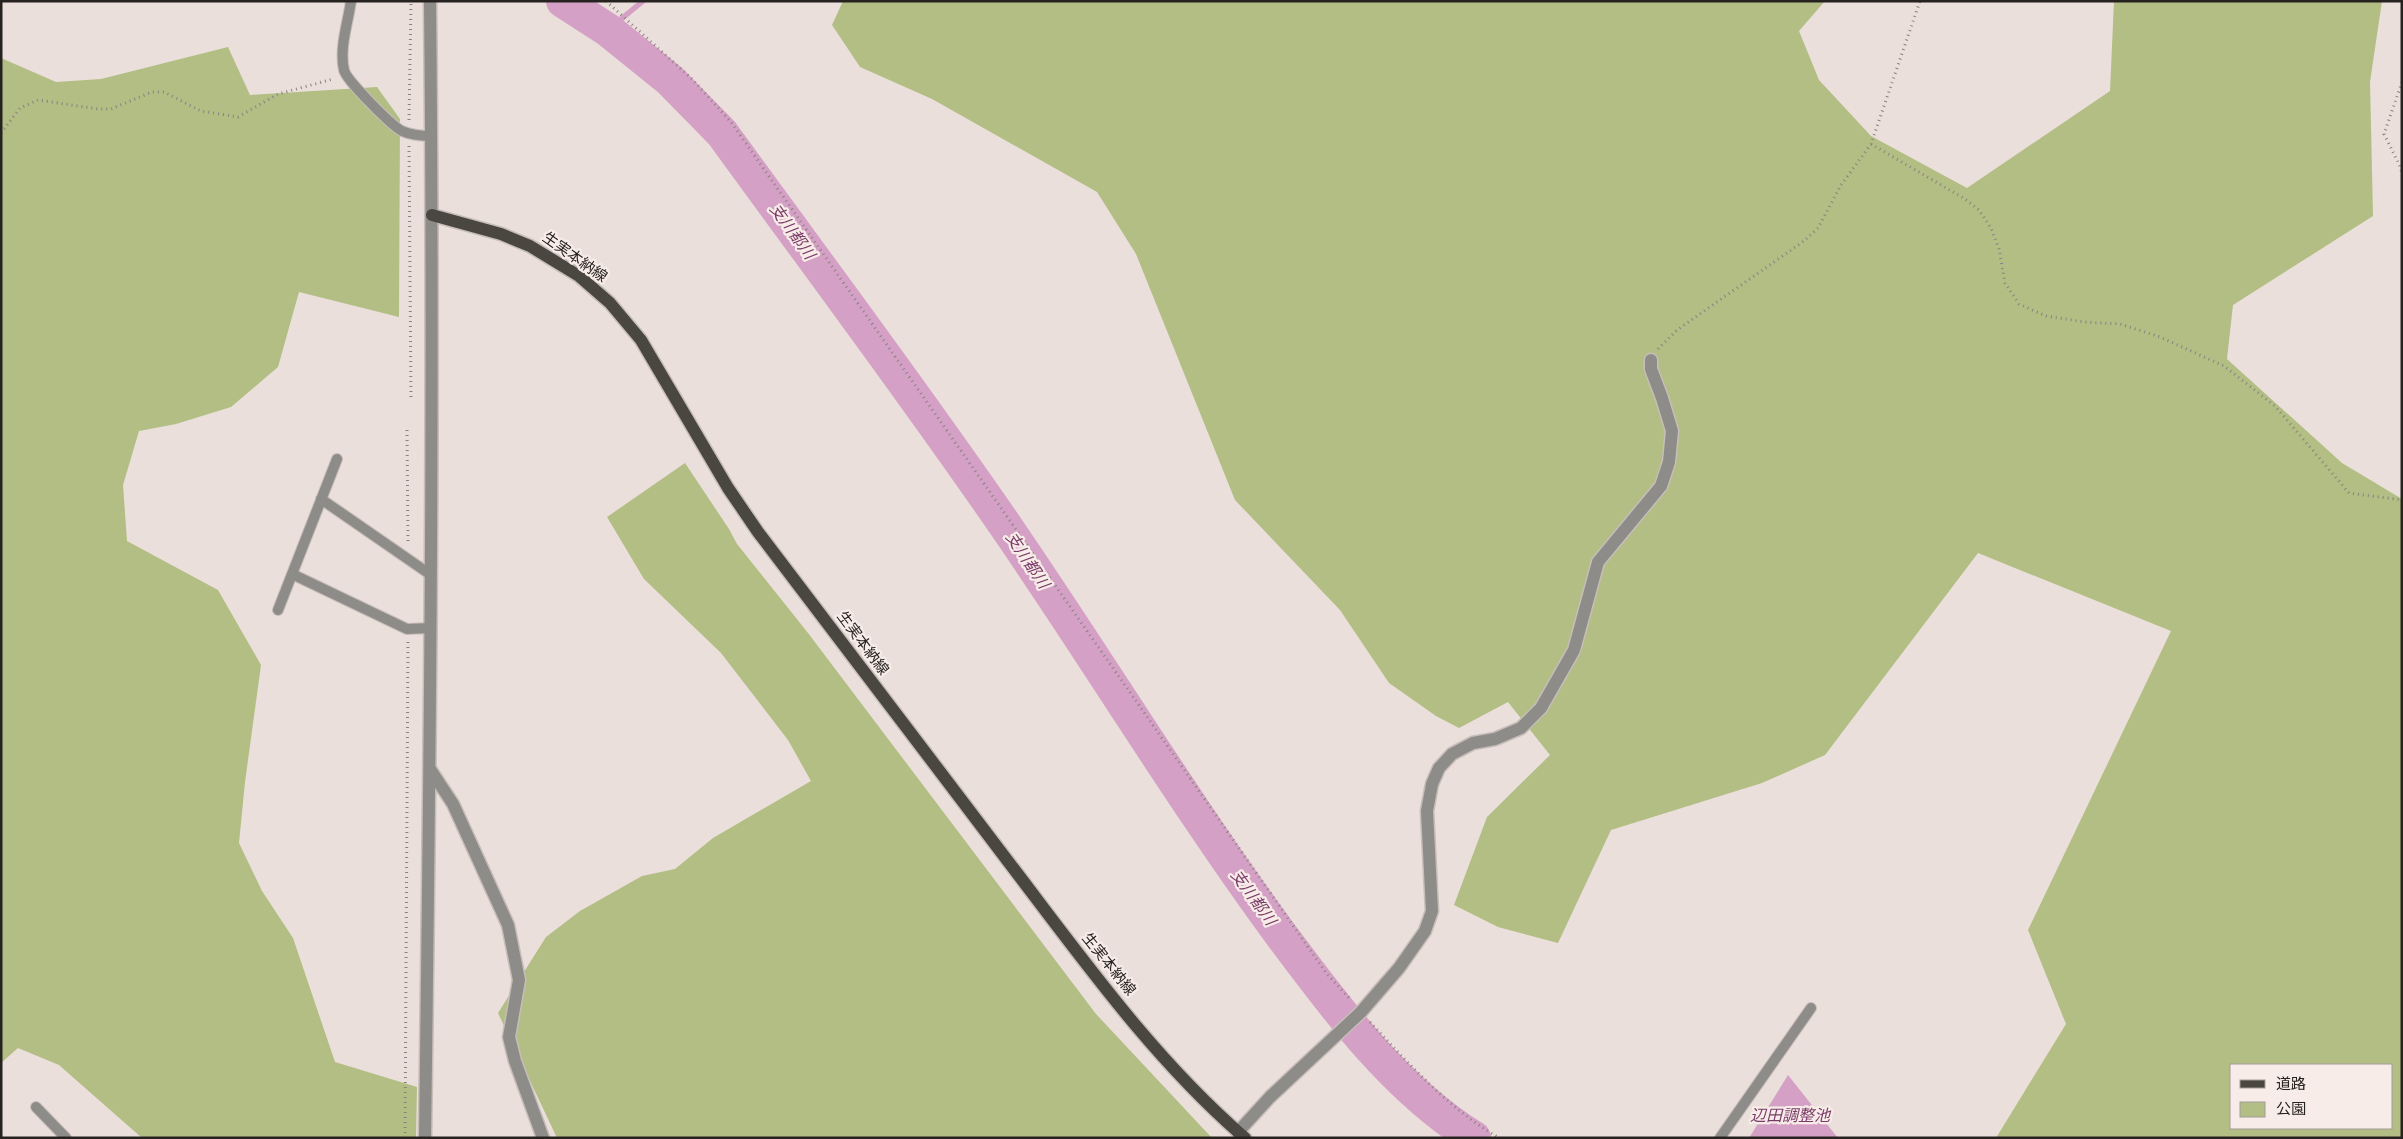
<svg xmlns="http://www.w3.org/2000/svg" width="2403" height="1139" viewBox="0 0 2403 1139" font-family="Signika,'Noto Sans JP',sans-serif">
<rect width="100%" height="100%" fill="#eadfda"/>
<path fill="#b3be84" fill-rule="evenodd" d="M843,1h982l-26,30 20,49 52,56 96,52 143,-97 4,-90h268l-12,81 3,134 -140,89 -6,54 115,104 60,36v639h-406l70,-114 -38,-94 143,-299 -193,-78 -153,202 -63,28 -151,47 -53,113 -60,-16 -44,-22 33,-88 63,-62 -42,-53 -49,26 -23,-12 -47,-33 -49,-73 -105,-110 -99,-246 -39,-62 -165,-93 -72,-32 -28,-42zM2232,1065h160v63h-160z
M228,47l22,48 127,-8 23,32 -1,198 -100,-25 -21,75 -47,40 -55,17 -37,7 -16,54 4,56 91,49 43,75 -16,117 -6,61 23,48 31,47 42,124 82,25 -1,51h-274l-83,-73 -41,-17 -17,15v-1005l55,24 45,-3z
M685,463l44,66 8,15 71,89 288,381 116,124h-655l-59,-125 48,-76 34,-26 62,-35 33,-7 38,-31 98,-57 -23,-41 -67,-87 -77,-74 -37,-62z"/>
<path fill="#d5a0c5" d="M1788,1075l50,63h-89z"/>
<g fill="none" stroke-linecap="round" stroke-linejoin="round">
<path stroke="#d5a0c5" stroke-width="5.5" d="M608,30l35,-29"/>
<path stroke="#d5a0c5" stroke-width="34" d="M563,1l45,29 62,50 52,53c95,131 193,261 285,395 92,134 176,273 272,404 56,75 114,155 195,206"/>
<defs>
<path id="service" d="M351,1c-3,22 -12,47 -7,69 2,10 48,56 58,61 9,4 20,5 30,5
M321,499l110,76
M292,574l115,55 24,-1
M278,610l59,-151
M36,1107l30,31
M1720,1138l91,-130"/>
<path id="minor" d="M430,769l23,35 55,121 11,55 -10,57 6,24 28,77
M1238,1132l32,-35 91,-85 38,-44 26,-37 7,-20 -5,-100 5,-27 7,-16 13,-14 21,-11 22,-4 26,-11 20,-20 33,-58 24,-88 63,-76 8,-24 3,-31 -10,-33 -11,-29v-9"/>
<path id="tertiary" d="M425,1138c5,-379 9,-758 5,-1137"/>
<path id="primary" d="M432,215l69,19 29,12 49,30 31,27 31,37 87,148 30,44c87,115 174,230 262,345 69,91 138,186 225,261"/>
</defs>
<use href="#service" stroke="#c7bdb9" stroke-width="12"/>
<use href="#minor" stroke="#c7bdb9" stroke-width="15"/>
<use href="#tertiary" stroke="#c7bdb9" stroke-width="15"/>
<use href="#primary" stroke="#c7bdb9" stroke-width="15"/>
<path stroke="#8a827f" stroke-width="3" stroke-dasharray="1 4" stroke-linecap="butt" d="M606,1l86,78 39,43 596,852 24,26
M2402,82l-18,52 15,30 3,9
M409,120l2,-119
M1,133l19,-25 18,-8 60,9h13l41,-17h12l37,19 37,6 40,-23 55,-15
M1871,144l94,55 14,11 12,18 8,21 6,34 14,21 27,12 38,6 36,2 40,13 64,29 51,40 74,87 53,7
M409,146l2,254
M1658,349l19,-19 127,-89 14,-13 23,-43 30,-41 49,-143
M407,430l1,112
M1370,1022c40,43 78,86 129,116
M405,1138l3,-497"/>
<use href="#service" stroke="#8e8c88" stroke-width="10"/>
<use href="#minor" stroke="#8e8c88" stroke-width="12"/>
<use href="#tertiary" stroke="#8e8c88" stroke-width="12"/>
<use href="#primary" stroke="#4a4740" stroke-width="12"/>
</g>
<g text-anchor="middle" stroke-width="4.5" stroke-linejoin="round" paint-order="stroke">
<g font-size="15" fill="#262220" stroke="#f7ece7">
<text transform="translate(575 257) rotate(35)" y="5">生実本納線</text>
<text transform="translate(863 643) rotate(53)" y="5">生実本納線</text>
<text transform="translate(1109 964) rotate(51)" y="5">生実本納線</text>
</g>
<g font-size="16" font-style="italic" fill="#7b3b6a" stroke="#f7ece7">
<text transform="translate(793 231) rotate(54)" y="6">支川都川</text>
<text transform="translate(1028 560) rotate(56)" y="6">支川都川</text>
<text transform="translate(1254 897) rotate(54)" y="6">支川都川</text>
<text x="1790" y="1121">辺田調整池</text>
</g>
</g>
<rect width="2403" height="1139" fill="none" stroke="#262220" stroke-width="5"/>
<rect x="2230" y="1064" width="162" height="65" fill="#f7ece7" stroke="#a39b97"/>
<rect x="2240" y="1080" width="25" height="8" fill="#4a4740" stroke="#a39b97"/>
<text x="2276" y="1089" font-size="15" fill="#262220">道路</text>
<rect x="2240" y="1102" width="25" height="15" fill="#b3be84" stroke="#a39b97"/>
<text x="2276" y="1114" font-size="15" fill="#262220">公園</text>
</svg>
